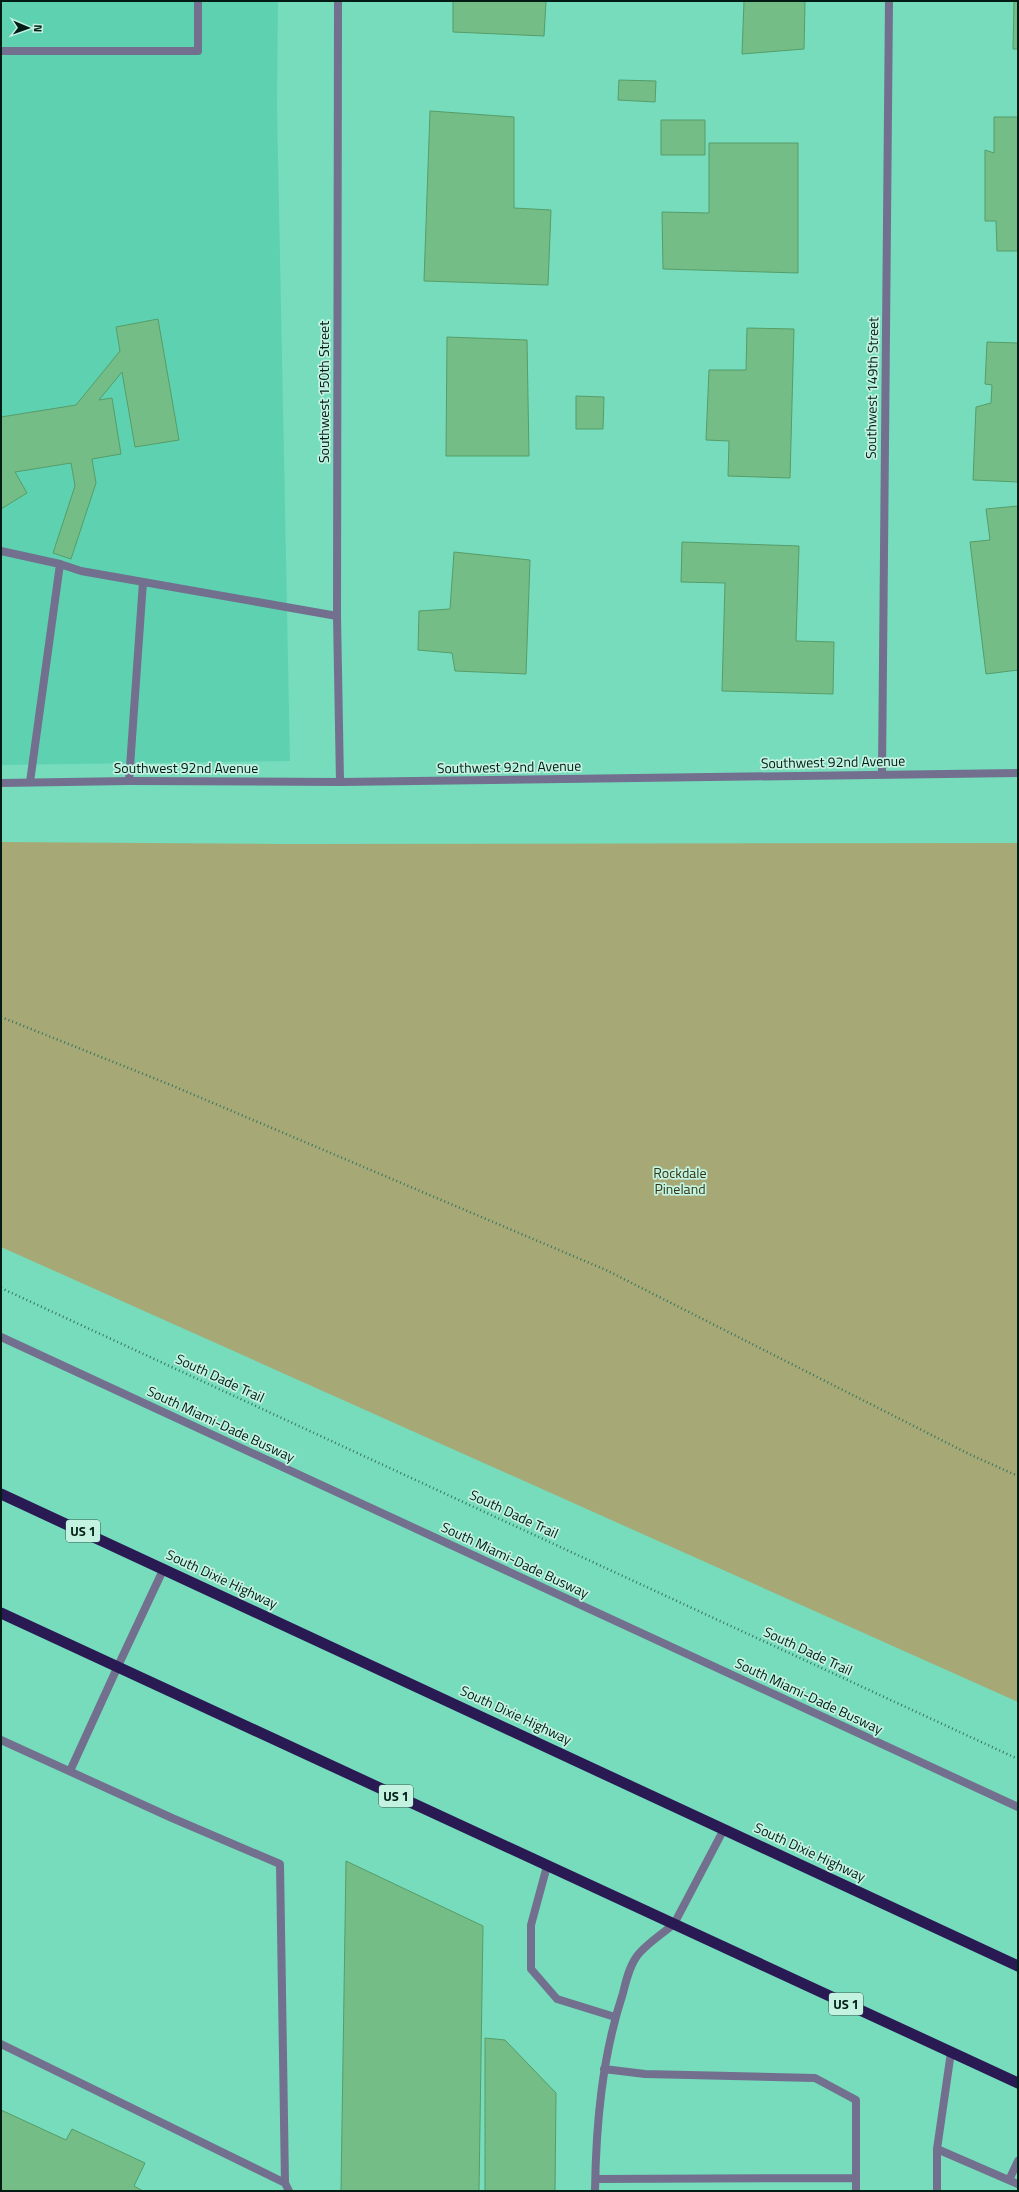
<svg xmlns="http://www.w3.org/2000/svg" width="1019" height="2192" viewBox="0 0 1019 2192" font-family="'Titillium Web',sans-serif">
<rect width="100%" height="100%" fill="#76dcbc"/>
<path fill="#5ed2b0" d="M1,1h277l-1,104 13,656 -289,4z"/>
<path fill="#a6a976" d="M1,842l284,2 733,-1v859l-1017,-455z"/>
<path fill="#74bd87" stroke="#559d69" d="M453,1h93l-2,35 -91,-4z
M744,1h61l-1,48 -62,5z
M1014,1h4v48h-5z
M619,80l37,1 -1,21 -37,-2z
M430,111l84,6v91l37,2 -3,75 -124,-4z
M994,117h24v134h-21l-1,-30h-11v-71l9,3z
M661,120h44v35h-44z
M709,143h89v130l-135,-4 -1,-57 47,1z
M158,319l21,121 -44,7 -13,-75 -23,28 13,-2 9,56 -29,5 4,24 -25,76 -18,-6 22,-67 -4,-23 -56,9 12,21 -26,16v-92l75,-12 44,-54 -4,-24z
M747,328l47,1 -4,149 -62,-2 1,-35 -23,-1 3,-70h37z
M447,337l80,3 2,116h-83z
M987,342l31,1v139l-45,-2 3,-73 15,-4 1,-18 -7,-1z
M576,396l28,1 -1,32h-27z
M1018,506v164l-32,4 -16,-132 20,-2 -4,-31z
M682,542l117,4 -3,95 38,1 -1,52 -111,-3 3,-108 -44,-1z
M454,552l76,8 -4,114 -71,-3 -3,-18 -34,-3 1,-39 31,-2z
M346,1861l137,65 -4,265h-138z
M485,2038l20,2 51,53 -1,98h-70z
M1,2110l65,30 6,-11 73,34 -11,23 9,5h-142z"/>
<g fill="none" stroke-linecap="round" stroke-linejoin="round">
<path stroke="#367360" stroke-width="2.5" stroke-dasharray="1 3" stroke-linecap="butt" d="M1,1017l165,66 440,187 365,185 47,21
M1,1288l1017,471"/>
<path stroke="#736f8e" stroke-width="8" d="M1,51h197v-50
M1,551l59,13
M129,781l14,-199
M30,782l30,-218 21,7 256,45
M1,1337l1017,470
M1,1740l171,78 108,46 5,319
M70,1771l48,-105
M547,1866l-16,59v44l26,30 58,18
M1,2044l284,139 4,8
M604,2069l41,5 170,4 41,22v91
M937,2149l81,35
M596,2179l260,-1
M1009,2180l9,-19
M595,2191c1,-67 7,-134 28,-198 3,-12 6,-26 14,-37 9,-12 25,-22 37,-32
M937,2191v-42l14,-97"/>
<path stroke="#736f8e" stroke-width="8" d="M338,1l-1,615 3,166
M882,774l7,-773
M118,1666l46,-98
M674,1924l50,-95"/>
<path stroke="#736f8e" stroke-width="8" d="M1,783l128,-2 211,1 678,-9"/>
<path stroke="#2a1a54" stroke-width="11" d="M1,1494l1017,472
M1,1613l1017,470"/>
</g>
<g text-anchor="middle" stroke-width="3.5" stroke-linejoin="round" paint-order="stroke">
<g fill="#c3f2e1" stroke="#3a5c52" stroke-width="1">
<rect x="66" y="1520" width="34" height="22" rx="3"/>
<rect x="379" y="1785" width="34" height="22" rx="3"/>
<rect x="829" y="1993" width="34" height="22" rx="3"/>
</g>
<g font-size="13" font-weight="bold" fill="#001c14">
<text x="83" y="1536">US 1</text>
<text x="396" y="1801">US 1</text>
<text x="846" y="2009">US 1</text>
</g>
<g font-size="14" fill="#001c14" stroke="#c3f2e1">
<text transform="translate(872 388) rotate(-89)" y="5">Southwest 149th Street</text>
<text transform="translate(324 392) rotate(-90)" y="5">Southwest 150th Street</text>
<text transform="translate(833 762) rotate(-1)" y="5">Southwest 92nd Avenue</text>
<text transform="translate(509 767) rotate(-1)" y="5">Southwest 92nd Avenue</text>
<text x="186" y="773">Southwest 92nd Avenue</text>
<text transform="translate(220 1378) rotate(25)" y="5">South Dade Trail</text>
<text transform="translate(221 1424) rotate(25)" y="5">South Miami-Dade Busway</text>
<text transform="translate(514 1514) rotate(25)" y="5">South Dade Trail</text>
<text transform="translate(515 1560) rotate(25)" y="5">South Miami-Dade Busway</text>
<text transform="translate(222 1579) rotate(25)" y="5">South Dixie Highway</text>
<text transform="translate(808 1651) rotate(25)" y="5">South Dade Trail</text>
<text transform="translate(809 1696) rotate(25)" y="5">South Miami-Dade Busway</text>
<text transform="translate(516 1715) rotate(25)" y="5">South Dixie Highway</text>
<text transform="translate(810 1852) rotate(25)" y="5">South Dixie Highway</text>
</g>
<g font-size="14" fill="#343611" stroke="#c3f2e1">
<text x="680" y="1178">Rockdale<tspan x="680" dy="16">Pineland</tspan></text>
</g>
</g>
<rect width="1019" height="2192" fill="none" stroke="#001c14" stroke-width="4"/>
<g transform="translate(28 28) rotate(92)" stroke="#c3f2e1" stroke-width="3" paint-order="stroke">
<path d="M0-3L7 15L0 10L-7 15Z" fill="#001c14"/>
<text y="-6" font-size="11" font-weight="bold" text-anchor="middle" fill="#001c14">N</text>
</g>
</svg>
